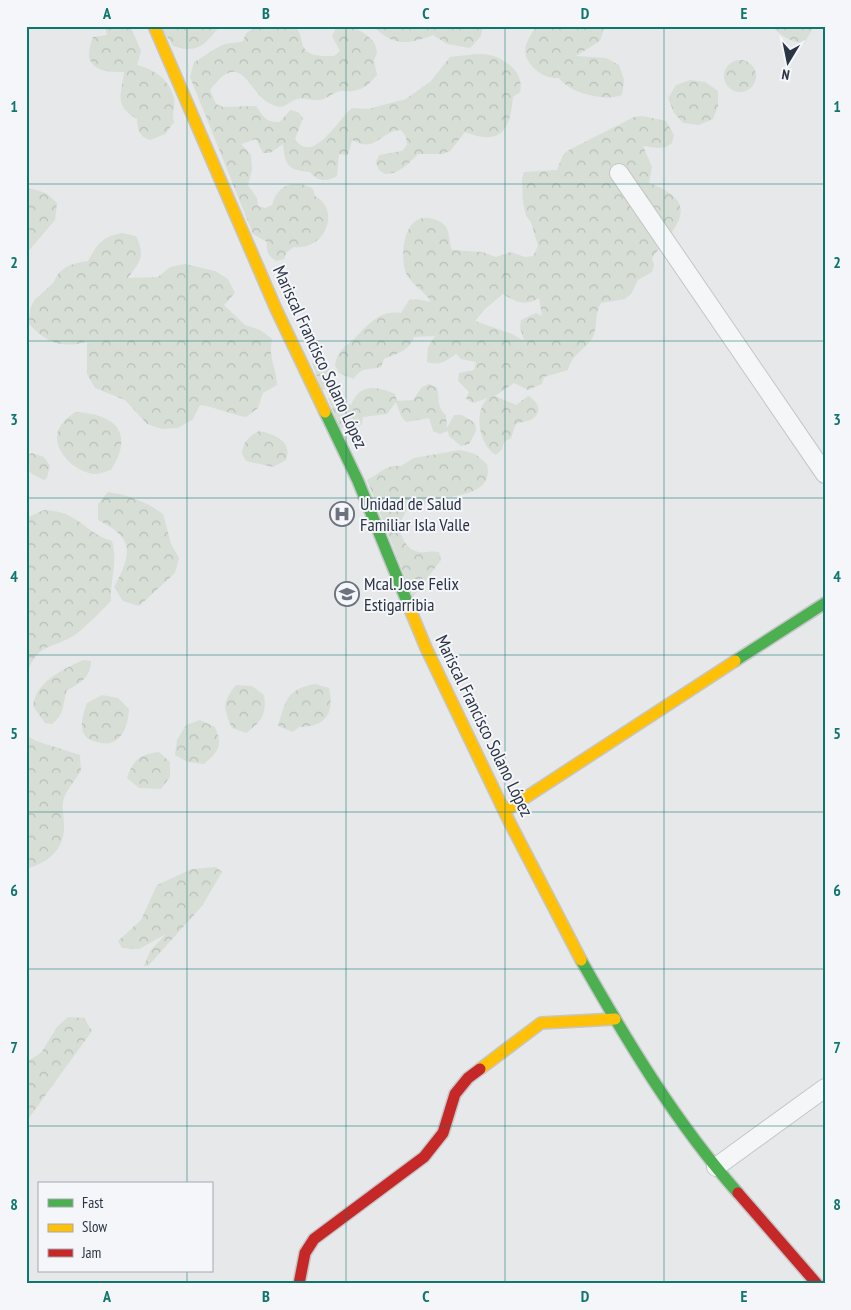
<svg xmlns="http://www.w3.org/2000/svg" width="851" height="1310" viewBox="0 0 851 1310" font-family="'PT Sans Narrow',sans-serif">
<defs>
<pattern id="forest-crowns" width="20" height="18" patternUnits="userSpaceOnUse" patternTransform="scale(1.25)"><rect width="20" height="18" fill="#d6ded6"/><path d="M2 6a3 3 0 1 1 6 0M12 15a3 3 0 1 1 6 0" fill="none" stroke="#b8bfb9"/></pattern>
</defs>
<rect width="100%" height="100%" fill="#e6e8ea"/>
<path fill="url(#forest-crowns)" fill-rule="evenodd" d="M105,26h23l4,4 9,21 -4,14c18,5 32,14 37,33 2,8 -3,15 0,24l-9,12 -15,6c-11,-4 -12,-9 -13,-21 -23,-14 -16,-22 -13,-47 -26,0 -43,-5 -31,-35l14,-2z
M160,26h60c-16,19 -21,28 -47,20z
M259,26h34c17,10 -4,32 41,30l6,-5 -8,-15 4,-7c15,-6 30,3 39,15l2,9 -3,7 3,15c-7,8 -13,15 -25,16 -5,1 -9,-1 -15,1 -6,2 -10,7 -17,8 -7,1 -16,-3 -23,-1 -8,2 -11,10 -21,7 -29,-7 -31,-62 -66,-16l6,14 7,3 33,-1c7,10 10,17 24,16l10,-12 8,2 5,6 -8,21c18,27 43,-20 57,-31l16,1 38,-10 25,-18 19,-24c11,-1 22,-3 33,-3 20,2 42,17 37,38l-7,5c-3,34 -12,49 -48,35l-15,19 -7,3h-25c-10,10 -18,20 -33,20l-6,-4 -3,-8 3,-7 23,-4 5,-6 -1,-8 -5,-7c-21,1 -25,24 -49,10l-4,15 -9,-1 -2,22c-10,6 -19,6 -27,-4 -22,-2 -25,-6 -27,-28l-13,9h-7l-7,-14 -15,5 10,11 1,15 -4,15 9,13 1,8 7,2 7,-3c5,-20 23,-27 41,-16l2,7c27,15 9,55 -21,51l-7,5 -3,7 -8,2c-8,-5 -10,-9 -9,-19l-14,-8 -63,-157 4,-15c10,-5 19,-13 29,-17 7,-3 13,-1 20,-4l3,-8z
M373,26h110l-2,10 -11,12 -23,-4 -14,-9c-18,7 -34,12 -51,-1 -4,-3 -5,-6 -9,-8z
M537,26h68l-5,15 -24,15 30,2 13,7 5,15 -2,15c-16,7 -53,-2 -63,-17 -14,2 -33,-12 -34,-27 0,-8 7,-19 12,-25z
M772,26h42l-10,18c-13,-3 -23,-7 -32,-18z
M724 76a16 16 0 1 1 32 0a16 16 0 1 1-32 0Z
M690,80l15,2 13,9v15l-5,13 -14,6 -16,-2 -9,-10 -6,-15 8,-13z
M642,116l24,5 8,14 -2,8 -6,4 -8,1 -15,-2 9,21 -3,16c54,20 28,42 3,75l2,7 -2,7 -14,8 -7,14 -6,5 -24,4c-7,10 -3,23 -8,34 -7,12 -22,18 -25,33l-24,7 -2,7 -14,6 -14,-7 -19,13 21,9 12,-9c9,4 16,16 4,23 -4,3 -12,3 -16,5l-5,14 -7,4 -2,7 -6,6c-17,-9 -23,-44 -8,-57l-15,5 -7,-4 3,-7 -11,-11 1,-8 15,-3 2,-8 -15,-3 -5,-5c-10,7 -16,12 -29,8l1,-15 7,-11 -21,1c-5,14 -18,17 -30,22l-3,8c-12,3 -21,0 -27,12l-15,-6 -4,-8c2,-14 10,-18 20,-27 14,-14 24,-28 46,-25l8,-13 7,-1 15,3c-6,-11 -20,-17 -25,-29 -7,-18 -2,-63 27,-54 5,1 10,4 13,8 4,6 3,16 6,23l30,2 14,5 15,-5 14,5 8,-1 5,-10 -7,-24 -5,-6 -3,-14 -1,-23 2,-7 33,-2 6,-15 6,-5 65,-33zM503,294c13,8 22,13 36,4l3,18 -6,-3 -15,7 -1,7 4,14 -12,-7 -37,-13 10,-12z
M26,187l20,6 11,10 -2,17 -29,34z
M122,233l14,3c10,21 4,25 -8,42l30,-1 12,-10 15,-3 30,7 13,8 7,14 -11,12 21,20 15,5 12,9c-4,20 4,27 5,46l-14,8 -5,15 -12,9c-17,-3 -30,-10 -46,-12l-7,14 -15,9 -16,1 -15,-5 -22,-24 -30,-12 -8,-14v-32c-26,6 -39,2 -58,-18 1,-26 5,-22 22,-39 4,-3 5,-9 9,-13 8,-8 17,-9 28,-11 10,-18 14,-24 34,-28z
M320,361l7,3c7,12 7,19 -5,27l-10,-28z
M429,384l8,4c3,11 -1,19 9,27l1,13 7,-13h8l13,8 1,8 -7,13 -8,2 -12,-10 -1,-5 -8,3 -7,-3 -4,-13 -23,4 -5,-6 -5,-14 -9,12 -24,3 -1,7 -7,4 -8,-2 -7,3 -12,-31 23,7c9,-22 25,-19 44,-11l2,7 16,-1 9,-13z
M75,412c40,2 60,20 36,58 -5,1 -11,4 -16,4 -17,-1 -39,-19 -38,-38 1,-11 10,-18 18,-24z
M259,431c15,3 34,10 27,29l-13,7 -27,-6 -4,-7c1,-12 6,-17 17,-23z
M460,450l15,4 12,10c7,30 -28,31 -49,35 -11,2 -18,9 -30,8l-7,14 -7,2c8,8 9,24 21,28 8,3 16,-1 24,1l2,8 -28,37 -46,-117c12,-6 20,-16 34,-14l13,-8z
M32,453l12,4 6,9 -3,12 -3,2 -12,-6 -6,-6v-12z
M108,492c20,3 39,10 55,22l8,30 8,14 -4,15 -36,33 -16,-5 -9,-14c18,-33 21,-49 -16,-67v-16z
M44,510c35,1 39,22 68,31 6,22 -2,38 -1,60 -11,11 -23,24 -35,33 -25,17 -37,6 -50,41v-157z
M83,660l8,1c-1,17 -10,22 -24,29 -5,14 -1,23 -15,34l-7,-1 -12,-17c3,-25 31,-37 50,-46z
M315,684l14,4c6,26 -4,39 -30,39l-6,5 -15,-6c8,-25 8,-37 37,-42z
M236,685l16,1 12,9c3,19 -3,27 -18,38l-14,-5c-9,-20 -10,-26 4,-43z
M102,695l16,3 11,11c-1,19 -9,40 -32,33 -5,-1 -10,-3 -13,-8 -5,-9 0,-22 3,-31z
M200,720l15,7c8,19 4,24 -11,37l-16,-2 -13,-7 2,-15 9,-15z
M26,735l10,6 44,14 1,16c-5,8 -14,18 -17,27 -3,9 0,18 0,27 1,25 -17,38 -38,44z
M159,752l11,10v15l-9,12 -22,-1 -12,-10c6,-18 13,-24 32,-26z
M216,867l6,5 -20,34 -54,60h-4l6,-15 16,-17 -27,15 -17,-1 -4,-7 23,-21 16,-35 35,-16z
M68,1017l16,1 8,13 -66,91v-60l15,-9 16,-26z"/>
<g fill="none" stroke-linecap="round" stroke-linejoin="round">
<defs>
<path id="street" d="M619,173l206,301
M716,1167l109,-79"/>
<path id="fast" d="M325,412l33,69 52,128
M735,661l90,-58
M581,960c46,81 95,163 157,233"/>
<path id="slow" d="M154,26l122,283 49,103
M410,609l16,39 83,173 72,139
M505,811l230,-150
M480,1069l61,-46 74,-4"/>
<path id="jam" d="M738,1193l79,91
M299,1284l6,-31 9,-14 110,-82 19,-24 12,-39 13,-16 12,-9"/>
</defs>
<use href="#street" stroke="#c4c6c8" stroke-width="20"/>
<use href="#fast" stroke="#c4c6c8" stroke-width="14"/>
<use href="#slow" stroke="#c4c6c8" stroke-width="14"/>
<use href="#jam" stroke="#c4c6c8" stroke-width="14"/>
<use href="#street" stroke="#f5f6f7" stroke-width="18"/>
<use href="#fast" stroke="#4caf50" stroke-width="11"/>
<use href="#slow" stroke="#ffc107" stroke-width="11"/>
<use href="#jam" stroke="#c62828" stroke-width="11"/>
</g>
<path fill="none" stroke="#0f766e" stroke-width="1" stroke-opacity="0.55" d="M187,26v1158M346,26v1258M505,26v1258M664,26v1258M26,184h799M26,341h799M26,498h799M26,655h799M26,812h799M26,969h799M26,1126h799M187,1271v13"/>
<defs>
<symbol id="hospital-ring" viewBox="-11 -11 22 22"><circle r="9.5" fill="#f4f6f9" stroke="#6c737f" stroke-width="1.5"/><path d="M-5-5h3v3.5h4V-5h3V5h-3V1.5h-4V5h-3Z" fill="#6c737f"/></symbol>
<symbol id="school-ring" viewBox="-11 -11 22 22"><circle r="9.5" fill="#f4f6f9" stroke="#6c737f" stroke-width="1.5"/><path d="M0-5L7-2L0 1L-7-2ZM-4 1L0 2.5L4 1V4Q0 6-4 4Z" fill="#6c737f"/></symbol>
</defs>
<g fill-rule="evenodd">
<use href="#hospital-ring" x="328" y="500" width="28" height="28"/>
<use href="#school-ring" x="333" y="580" width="28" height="28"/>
</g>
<g text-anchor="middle" stroke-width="4" stroke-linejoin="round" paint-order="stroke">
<g font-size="18" fill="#2b3445" stroke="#f4f6f9">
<text transform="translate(320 357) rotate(65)" y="6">Mariscal Francisco Solano López</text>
<text transform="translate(484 726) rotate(64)" y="6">Mariscal Francisco Solano López</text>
</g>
<g font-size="18" fill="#2b3445" stroke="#f4f6f9" text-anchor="start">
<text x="360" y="510">Unidad de Salud<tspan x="360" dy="21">Familiar Isla Valle</tspan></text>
<text x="364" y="590">Mcal. Jose Felix<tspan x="364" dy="21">Estigarribia</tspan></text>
</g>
</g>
<rect width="851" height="1310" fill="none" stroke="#f4f6f9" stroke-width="55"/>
<rect x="38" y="1182" width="175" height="90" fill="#f4f6f9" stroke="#a4a8b1"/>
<rect x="48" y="1199" width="25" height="8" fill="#4caf50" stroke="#a4a8b1"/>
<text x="82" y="1208" font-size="15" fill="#2b3445">Fast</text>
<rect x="48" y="1224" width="25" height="8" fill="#ffc107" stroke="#a4a8b1"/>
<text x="82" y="1232" font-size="15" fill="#2b3445">Slow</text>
<rect x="48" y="1249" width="25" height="8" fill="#c62828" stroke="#a4a8b1"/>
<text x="82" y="1258" font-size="15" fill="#2b3445">Jam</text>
<g transform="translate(788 62) rotate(190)" stroke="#f4f6f9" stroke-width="4" paint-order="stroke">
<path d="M0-4L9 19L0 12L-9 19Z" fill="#2b3445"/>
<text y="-8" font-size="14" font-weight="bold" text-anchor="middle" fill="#2b3445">N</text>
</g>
<rect x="28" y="28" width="796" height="1254" fill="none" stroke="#0f766e" stroke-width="2"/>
<g font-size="16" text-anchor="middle" font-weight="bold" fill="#0f766e">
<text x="107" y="19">A</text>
<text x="266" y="19">B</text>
<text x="426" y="19">C</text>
<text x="585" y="19">D</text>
<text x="744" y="19">E</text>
<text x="14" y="112">1</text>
<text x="837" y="112">1</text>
<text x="14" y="268">2</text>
<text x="837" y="268">2</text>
<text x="14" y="425">3</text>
<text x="837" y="425">3</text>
<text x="14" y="582">4</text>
<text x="837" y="582">4</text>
<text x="14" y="739">5</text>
<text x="837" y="739">5</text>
<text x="14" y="896">6</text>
<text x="837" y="896">6</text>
<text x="14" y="1053">7</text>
<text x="837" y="1053">7</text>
<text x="14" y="1210">8</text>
<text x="837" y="1210">8</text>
<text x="107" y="1302">A</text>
<text x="266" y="1302">B</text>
<text x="426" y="1302">C</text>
<text x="585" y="1302">D</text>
<text x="744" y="1302">E</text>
</g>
</svg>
